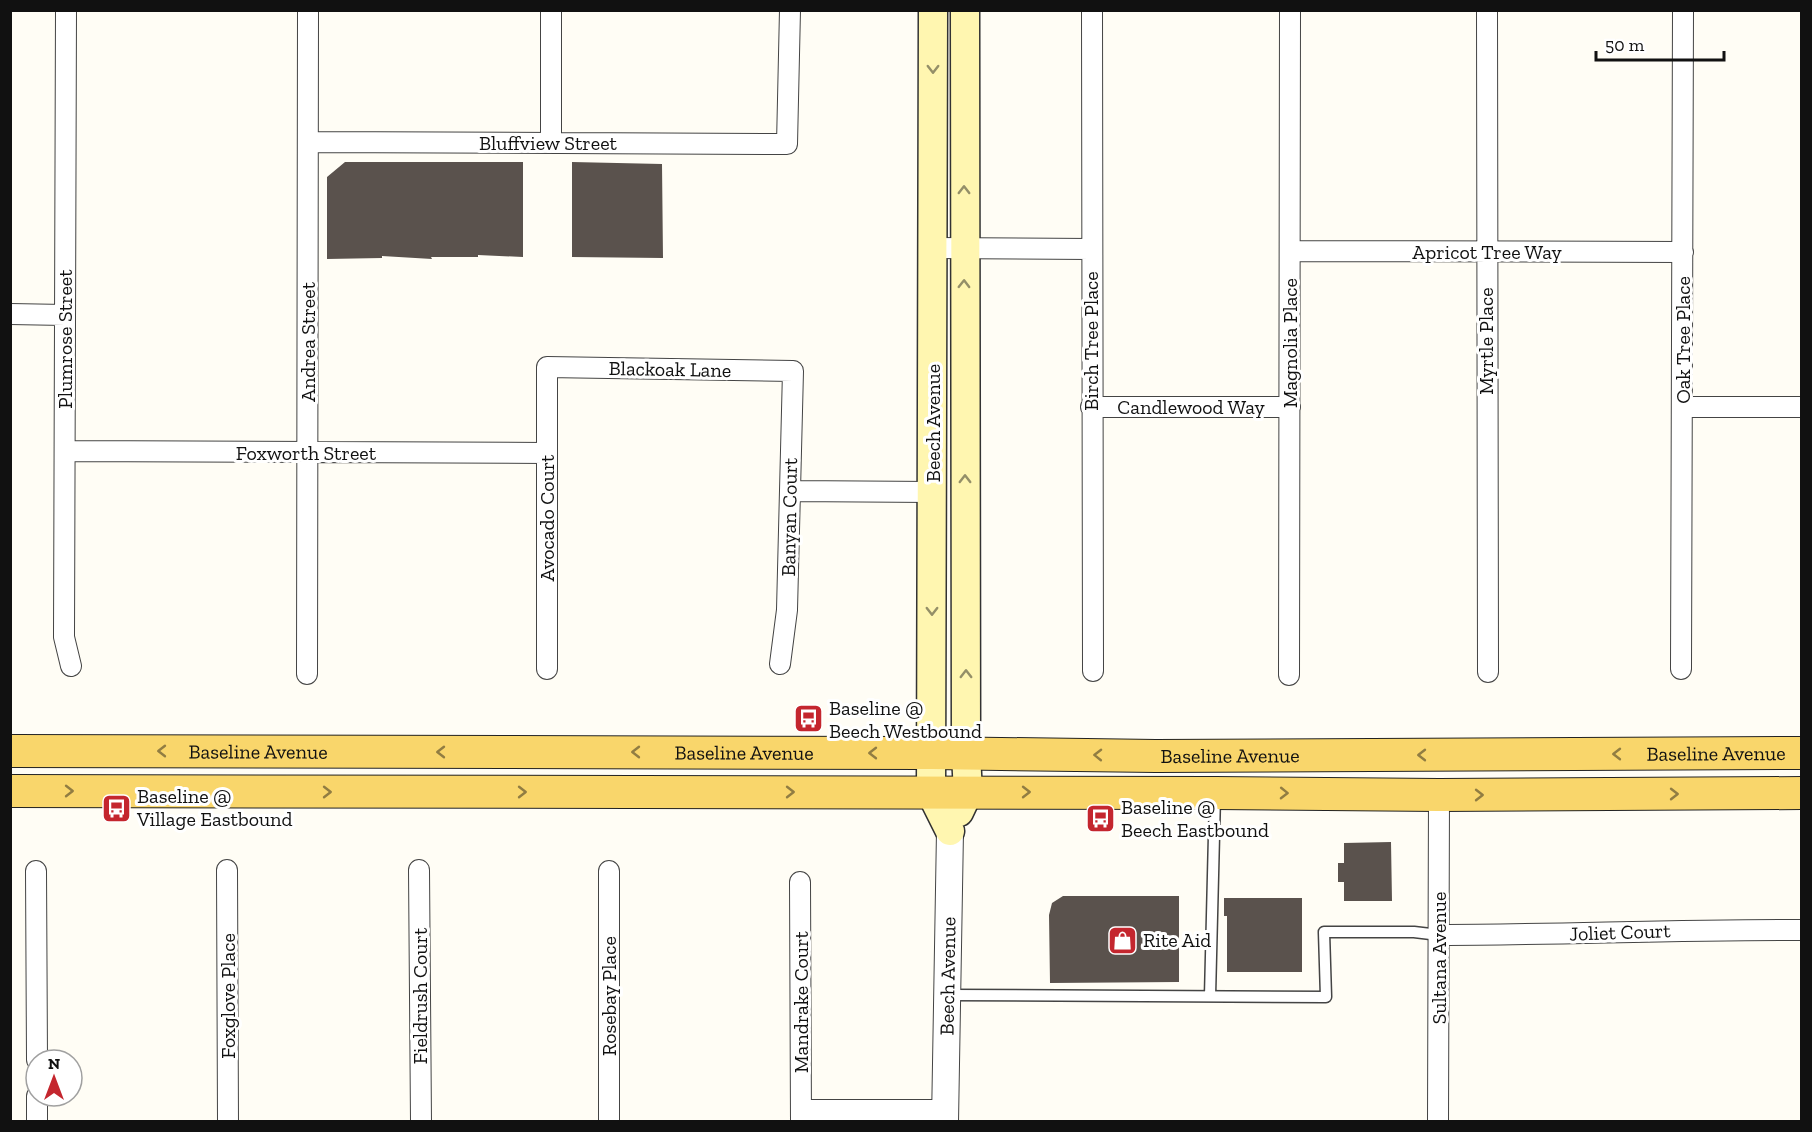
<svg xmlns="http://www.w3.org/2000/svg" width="1812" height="1132" viewBox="0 0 1812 1132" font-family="'Zilla Slab',serif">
<rect width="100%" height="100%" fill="#fffdf5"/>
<path fill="#5a524d" d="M345,162h178v95l-45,-2v2h-47l1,2 -50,-3v2l-55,1v-82z
M572,162l90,2 1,94 -91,-1z
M1391,842l1,59h-48v-19h-6v-19h6v-20z
M1063,896h116v86l-129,1 -1,-68 3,-12z
M1224,898h78v74h-75v-56h-3z"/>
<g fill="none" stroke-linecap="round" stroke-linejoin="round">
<defs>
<path id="service" d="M948,995l378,2 -2,-65h90l25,3
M1210,996l5,-201"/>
<path id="minor" d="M66,10l-2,627 7,29
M1092,10l1,661
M1487,10l1,662
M308,142l479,2 3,-134
M551,143v-133
M933,248l158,1
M1290,251l393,1
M10,314l55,1
M1091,407h199
M1682,407h120
M65,451l482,2
M790,491l142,1
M547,669v-302l246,4 -6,239 -7,54
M1681,669l2,-659
M307,674l1,-664
M1289,675l1,-665
M227,870l1,252
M419,870l2,252
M36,871l1,189
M609,871v251
M800,882l1,240
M1439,935c121,0 242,-6 363,-5
M37,1096v26
M801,1110h144
M1438,1122l1,-327"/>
<g id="tertiary">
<path id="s1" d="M945,1122l5,-291"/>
</g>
<path id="secondary" d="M933,10l-2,783 19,38
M959,812l9,-19 -2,-39 -1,-744"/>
<g id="primary">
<path id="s2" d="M10,751l922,2 224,3 646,-3"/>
<path d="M10,791l1205,2 224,2 363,-2"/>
</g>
</defs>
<use href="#service" stroke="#444" stroke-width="13"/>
<use href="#minor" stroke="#444" stroke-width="22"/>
<use href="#tertiary" stroke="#444" stroke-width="28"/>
<use href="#secondary" stroke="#333" stroke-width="31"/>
<use href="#primary" stroke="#222" stroke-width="34"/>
<use href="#service" stroke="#fff" stroke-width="10"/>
<use href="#minor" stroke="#fff" stroke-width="20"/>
<use href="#tertiary" stroke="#fff" stroke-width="26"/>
<use href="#secondary" stroke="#fff6b0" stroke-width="28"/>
<use href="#primary" stroke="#f9d66b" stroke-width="32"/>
</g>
<defs><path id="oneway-chevron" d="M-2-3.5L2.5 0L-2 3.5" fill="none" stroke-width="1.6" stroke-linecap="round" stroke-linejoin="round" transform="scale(1.5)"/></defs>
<g stroke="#948f68">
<use href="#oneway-chevron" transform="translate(933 69) rotate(90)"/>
<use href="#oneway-chevron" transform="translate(964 190) rotate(-90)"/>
<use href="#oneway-chevron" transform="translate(964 284) rotate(-89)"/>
<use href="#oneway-chevron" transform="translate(965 479) rotate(-90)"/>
<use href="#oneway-chevron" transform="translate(932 611) rotate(90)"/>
<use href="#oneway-chevron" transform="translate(966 674) rotate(-90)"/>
</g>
<g stroke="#917d42">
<use href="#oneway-chevron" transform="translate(162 751) rotate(-180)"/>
<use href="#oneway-chevron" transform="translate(441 752) rotate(-180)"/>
<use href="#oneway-chevron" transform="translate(636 752) rotate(-180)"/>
<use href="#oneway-chevron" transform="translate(873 753) rotate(-180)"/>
<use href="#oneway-chevron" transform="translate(1617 754) rotate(180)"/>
<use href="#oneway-chevron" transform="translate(1098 755) rotate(-179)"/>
<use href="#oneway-chevron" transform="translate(1422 755) rotate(180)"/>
<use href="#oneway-chevron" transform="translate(69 791)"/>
<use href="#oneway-chevron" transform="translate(327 792)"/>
<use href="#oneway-chevron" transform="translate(522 792)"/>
<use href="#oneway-chevron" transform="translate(790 792)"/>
<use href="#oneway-chevron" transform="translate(1026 792)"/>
<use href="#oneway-chevron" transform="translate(1284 793) rotate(1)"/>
<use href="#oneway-chevron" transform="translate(1674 794)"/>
<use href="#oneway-chevron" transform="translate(1479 795)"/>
</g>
<defs>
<symbol id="bus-square" viewBox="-11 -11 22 22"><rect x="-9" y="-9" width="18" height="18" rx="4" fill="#c4262e" stroke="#fff"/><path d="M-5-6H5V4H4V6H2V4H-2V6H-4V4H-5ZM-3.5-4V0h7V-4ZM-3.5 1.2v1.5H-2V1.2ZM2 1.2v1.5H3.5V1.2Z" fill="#fff"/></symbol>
<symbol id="shop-square" viewBox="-11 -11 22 22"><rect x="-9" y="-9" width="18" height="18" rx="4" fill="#c4262e" stroke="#fff"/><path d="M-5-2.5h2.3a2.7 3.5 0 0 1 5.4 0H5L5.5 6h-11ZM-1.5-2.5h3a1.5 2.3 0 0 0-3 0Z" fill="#fff"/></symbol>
</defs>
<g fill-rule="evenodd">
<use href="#bus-square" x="792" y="702" width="33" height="33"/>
<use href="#bus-square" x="100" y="792" width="33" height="33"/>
<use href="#bus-square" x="1084" y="802" width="33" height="33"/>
<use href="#shop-square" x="1106" y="924" width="33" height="33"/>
</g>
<g text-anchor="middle" stroke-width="6" stroke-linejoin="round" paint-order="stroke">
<g font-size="20" fill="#111" stroke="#fff">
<text x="548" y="150">Bluffview Street</text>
<text x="1487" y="259">Apricot Tree Way</text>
<text transform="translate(65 339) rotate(-90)" y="7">Plumrose Street</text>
<text transform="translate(1683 340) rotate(-90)" y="7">Oak Tree Place</text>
<text transform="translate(1091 341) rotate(-90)" y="7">Birch Tree Place</text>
<text transform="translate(1486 341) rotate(-90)" y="7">Myrtle Place</text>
<text transform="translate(308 342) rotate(-90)" y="7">Andrea Street</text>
<text transform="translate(1290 343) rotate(-90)" y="7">Magnolia Place</text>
<text transform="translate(670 369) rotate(1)" y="7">Blackoak Lane</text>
<text x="1191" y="414">Candlewood Way</text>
<text transform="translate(933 423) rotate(-90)" y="7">Beech Avenue</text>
<text x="306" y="460">Foxworth Street</text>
<text transform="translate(789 517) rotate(-89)" y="7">Banyan Court</text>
<text transform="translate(547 518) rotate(-90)" y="7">Avocado Court</text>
<text dy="7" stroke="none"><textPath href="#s2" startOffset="248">Baseline Avenue</textPath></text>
<text dy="7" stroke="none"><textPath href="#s2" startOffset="734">Baseline Avenue</textPath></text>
<text dy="7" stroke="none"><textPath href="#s2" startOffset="1706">Baseline Avenue</textPath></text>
<text dy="7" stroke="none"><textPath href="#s2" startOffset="1220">Baseline Avenue</textPath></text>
<text transform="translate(1620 932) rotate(-2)" y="7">Joliet Court</text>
<text transform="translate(1439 958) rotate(-90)" y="7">Sultana Avenue</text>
<text dy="7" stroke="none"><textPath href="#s1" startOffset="146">Beech Avenue</textPath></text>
<text transform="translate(228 996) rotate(-90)" y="7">Foxglove Place</text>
<text transform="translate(420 996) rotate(-90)" y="7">Fieldrush Court</text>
<text transform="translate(609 996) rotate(-90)" y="7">Rosebay Place</text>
<text transform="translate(801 1002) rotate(-90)" y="7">Mandrake Court</text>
</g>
<g font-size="20" fill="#111" stroke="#fff" text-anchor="start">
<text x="829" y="715">Baseline @<tspan x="829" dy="23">Beech Westbound</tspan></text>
<text x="137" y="803">Baseline @<tspan x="137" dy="23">Village Eastbound</tspan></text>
<text x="1121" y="814">Baseline @<tspan x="1121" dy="23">Beech Eastbound</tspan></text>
<text x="1143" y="947">Rite Aid</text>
</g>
</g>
<rect width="1812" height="1132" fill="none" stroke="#111111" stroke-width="24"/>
<g transform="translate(54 1078)"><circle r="28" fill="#ffffff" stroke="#a0a0a0" stroke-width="1.5"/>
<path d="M0-4.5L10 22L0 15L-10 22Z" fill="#c4262e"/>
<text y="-9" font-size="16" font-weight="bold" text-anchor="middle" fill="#111111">N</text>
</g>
<path d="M1596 51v9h128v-9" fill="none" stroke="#111111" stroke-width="3"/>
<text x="1605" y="51" font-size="18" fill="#111111" stroke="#ffffff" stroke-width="4.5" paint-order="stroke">50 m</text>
</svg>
